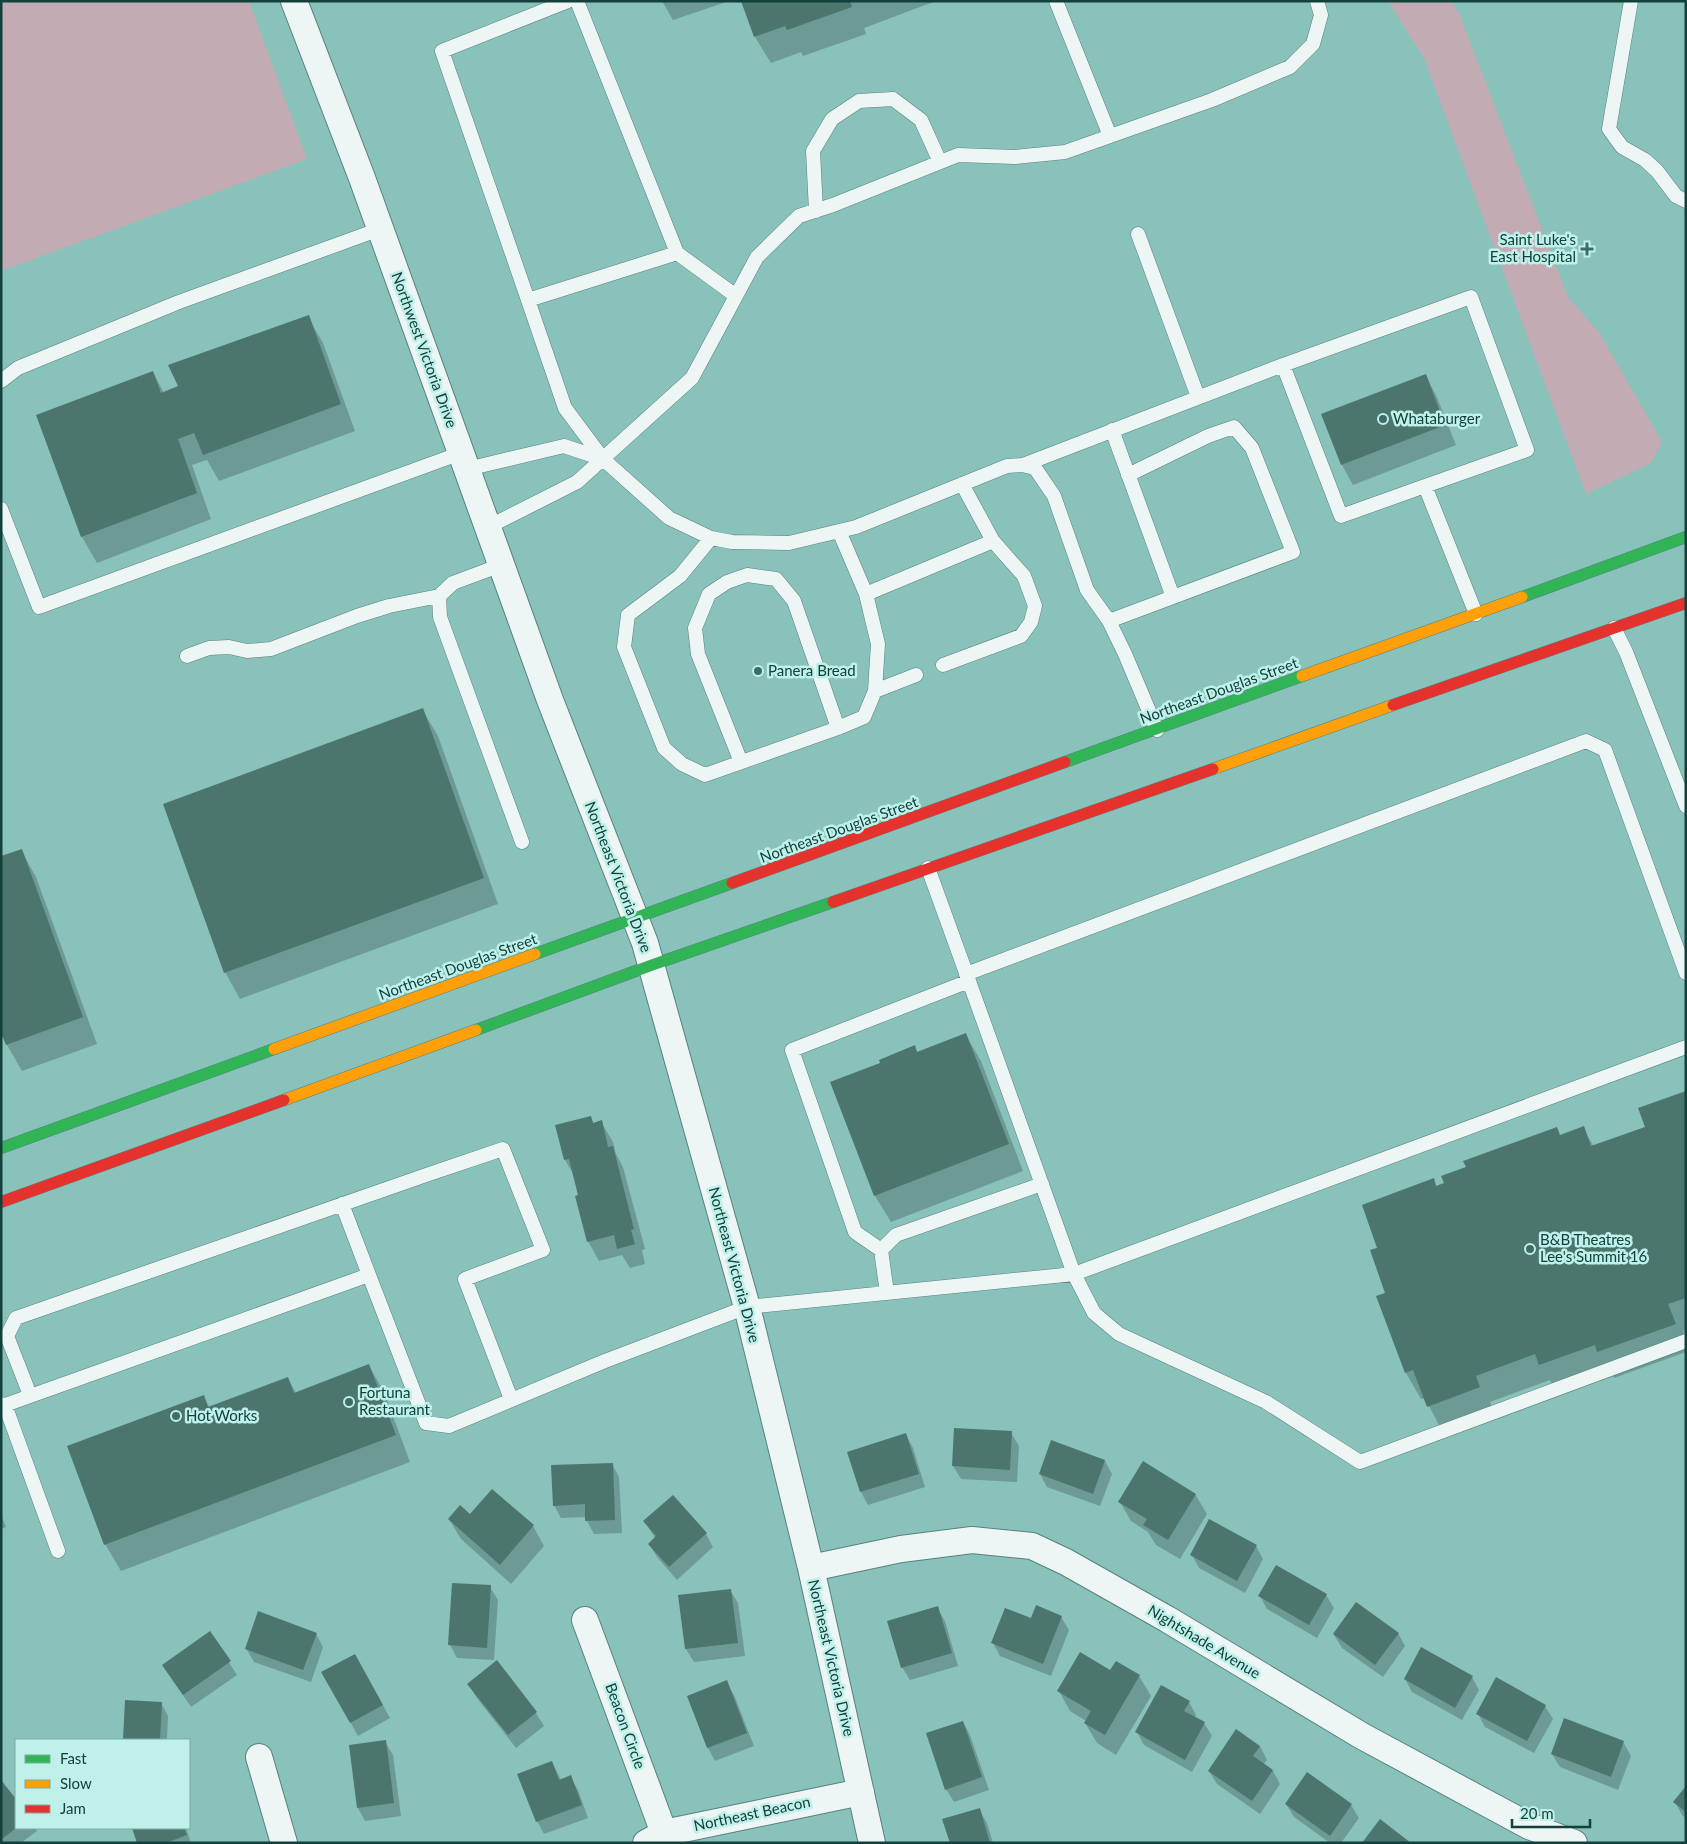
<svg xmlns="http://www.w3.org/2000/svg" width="1687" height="1844" viewBox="0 0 1687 1844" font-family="Lato,sans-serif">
<rect width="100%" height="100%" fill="#89c1bb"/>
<path fill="#c2abb3" d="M1,1h248l58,158 -306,112z
M1388,1h63l8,12 109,284 32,37 62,108 -11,21 -65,31 -162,-436z"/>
<path fill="#0003" d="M662,1h67l-56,19z
M742,1h194l-72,27 2,6 -63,22 -2,-4 -30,11 -16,-26z
M308,317l15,26 32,88 -136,50 -12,-21 -15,5 19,54 -114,44 -15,-26 -45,-121 116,-44 11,21 15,-6z
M1425,375l11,20 20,50 -103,40 -11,-20 -20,-50z
M422,709l16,27 60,168 -258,95 -15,-27z
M21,850l15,27 61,167 -75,27 -15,-26 -6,-15z
M965,1034l16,27 42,110 -132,51 -16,-26 -43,-113 50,-19 32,-17 3,6z
M1686,1092v237l-3,2 3,8v13l-72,26 -4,-7 -54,20 -6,-11 -60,22 5,12 -52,19 -18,-35 -4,1 -15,-26 -28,-76 9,-3 -8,-46 54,-68 4,7 146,-59 11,19 52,-20z
M590,1117l4,7 7,-2 12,20 3,12 7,13 22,82 -3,1 3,14 -15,4 -8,-13 -23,6 -11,-20 -13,-64 -10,-17z
M369,1366l15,26 26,70 -289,109 -16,-27 98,-148 7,12 78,-29 8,14z
M955,1430l56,3 8,13 -2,36 -56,-3 -8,-13z
M906,1435l7,13 12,39 -57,18 -7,-13z
M1105,1461l7,13 -12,32 -53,-19 -7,-13z
M612,1464l7,13 3,56 -28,1 -7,-13v-4l-26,1 -7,-13z
M1195,1494l12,20 -27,45 -24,-14 -8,-13 -17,-11 -11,-19z
M1,1515l5,12 -5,2z
M470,1516l63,10 11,20 -33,38 -50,-45 -12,-20z
M645,1522l61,12 7,13 -36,33 -20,-23 -8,-13 6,-6z
M1256,1546l7,13 -18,34 -46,-25 -7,-13z
M1277,1566l49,29 8,13 -17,30 -50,-29 -7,-13z
M490,1587l8,13 -4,60 -37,-2 -7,-13z
M730,1590l8,13 7,53 -51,6 -8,-13z
M937,1608l8,13 13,45 -48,14 -8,-13z
M1061,1617l8,13 -18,46 -51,-20 -7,-13 39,-24z
M210,1633l27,42 -46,32 -28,-41z
M1398,1633l7,13 -22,31 -41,-29 -8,-13z
M316,1634l7,13 -12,35 -57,-20 -8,-14z
M355,1655l35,63 -32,18 -35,-63z
M497,1662l39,51 8,13 -28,22 -40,-51 -7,-13z
M1116,1662l23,14 12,20 -35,59 -19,-12 -12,-20 1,-2 -16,-10 -11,-20 51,-19z
M1472,1677l7,13 -17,30 -50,-28 -7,-13z
M726,1682l8,13 20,51 -39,15 -7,-13z
M126,1702l35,1 7,13 -1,24h-43z
M1189,1702l7,13 -1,3 9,5 8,13 -20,36 -48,-27 -7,-13z
M1545,1706l8,13 -19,34 -49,-26 -7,-13z
M1565,1720l58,22 8,14 -13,34 -58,-23 -8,-13z
M963,1722l7,13 19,55 -35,12 -8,-13z
M385,1742l8,13 8,61 -36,5 -7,-13z
M1260,1746l7,14 -4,5 10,6 7,13 -20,30 -43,-30 -8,-13z
M552,1762l9,18 9,-3 8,13 10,28 -44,16 -7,-13z
M1,1782l15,19v27h19l2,3 -16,12h-20z
M1686,1788v30l-4,-3 -7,-13z
M1286,1804l65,1 8,13 -18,25h-11l-36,-26z
M979,1810l8,13 6,20h-42z
M133,1828h53l5,15h-53z"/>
<path fill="#4c756d" d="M741,1h109l2,6 -65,23 -2,-4 -31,11z
M309,315l32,89 -138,51 -9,-22 -16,6 19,54 -116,44 -45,-122 117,-44 8,22 17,-7 -10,-21z
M1426,374l19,51 -104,40 -20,-51z
M423,708l61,170 -260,95 -61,-169z
M22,849l61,168 -77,28 -5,-12v-177z
M966,1033l43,111 -135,52 -44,-114 50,-19 -1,-3 36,-15 2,7z
M1686,1091v207l-18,6 8,20 -79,28 -2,-7 -56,20 -4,-11 -59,22 4,11 -53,20 -14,-37 -8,3 -29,-77 9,-3 -15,-43 7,-2 -15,-43 72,-27 2,8 8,-3 -3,-7 25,-9 -3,-6 94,-34 3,8 24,-9 7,20 54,-19 -7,-19z
M591,1116l2,7 9,-3 6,27 5,-1 21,83 -3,1 4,14 -18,5 -3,-14 -27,7 -12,-46 3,-1 -9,-36 -5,1 -9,-35z
M369,1364l27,71 -292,110 -37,-99 137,-51 4,12 80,-30 6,16z
M954,1428l58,3 -2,39 -58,-4z
M906,1433l13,41 -59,18 -13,-40z
M1051,1440l54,20 -12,34 -54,-20z
M1143,1461l53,33 -28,46 -25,-15 4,-6 -29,-17z
M613,1463l2,57 -30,1v-17l-32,2 -2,-41z
M492,1489l42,36 -34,40 -52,-46 12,-14 10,9z
M673,1495l34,38 -38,34 -21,-23 8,-8 -13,-15z
M1209,1519l48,26 -20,36 -47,-26z
M1276,1565l51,29 -18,31 -51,-29z
M452,1583l39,2 -4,63 -39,-3z
M731,1589l7,54 -53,6 -7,-54z
M1356,1602l43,31 -24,32 -42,-31z
M1036,1605l26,11 -19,48 -52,-21 14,-35 26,10z
M938,1606l14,47 -51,15 -14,-47z
M258,1611l59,22 -14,37 -58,-21z
M210,1631l21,30 -48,34 -21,-30z
M1421,1647l52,29 -18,32 -51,-29z
M1080,1652l30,18 6,-9 24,14 -35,60 -21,-12 7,-12 -34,-20z
M355,1654l28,51 -33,18 -29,-51z
M497,1660l40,52 -29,23 -41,-51z
M1496,1677l50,28 -19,36 -51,-27z
M727,1680l20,53 -40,15 -20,-52z
M1161,1685l29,16 -6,10 21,11 -20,38 -50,-28z
M125,1700l37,2 -2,38h-37z
M1564,1718l60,23 -13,36 -60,-23z
M963,1721l19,56 -37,13 -19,-57z
M1236,1729l24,17 -7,10 20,14 -21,31 -44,-30z
M386,1740l8,63 -37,5 -8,-63z
M552,1761l7,19 12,-5 11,30 -46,17 -19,-48z
M1307,1772l45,32 -22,32 -45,-32z
M1,1780l15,19v29l-15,12z
M1686,1786v26l-13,-10z
M980,1808l10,35h-40l-8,-24z
M1380,1819l31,24h-49z
M132,1828h52l3,7 -21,8h-29z"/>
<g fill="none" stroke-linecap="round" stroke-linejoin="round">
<defs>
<path id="lane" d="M577,1l100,252
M1056,1l54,135
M1631,1l-22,128 13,18 23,13 12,11 19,25 10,5
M816,211l-3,-60 19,-32 27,-18 34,-2 28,21 19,42
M1138,234l60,163
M736,296l-59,-43 -149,47 37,108 38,51 66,59 42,20 21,4 57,1 67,-16 151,-61 15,-1 13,3 19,28 33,94 22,31 16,33 32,76
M528,300l-86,-249 126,-50
M1,381l17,-13 161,-66 201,-73
M1112,430l61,167
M1023,465l260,-100
M467,469l97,-23 39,13
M1425,486l-84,30 -58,-151 188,-68 56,153 -102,36 51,128
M1,509l38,98 422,-154
M488,527l89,-45 115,-104 65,-121 42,-41 34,-11 125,-50 57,2 50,-5 147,-52 78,-33 23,-23 8,-29 -4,-14
M839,531l27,63
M711,538l-31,38 -52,39 -4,32 40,101 18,16 23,11 133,-47 26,-11 11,-26 3,-47 -12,-50 127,-53
M501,565l-48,18 -14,13 1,21 82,225
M1109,621l184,-69 -41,-104 -18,-21 -26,9 -80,39
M1614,628l12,24 60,154
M187,656l22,-8 20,-1 18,4 24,-2 86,-33 32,-10 50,-10
M943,665l78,-29 10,-14 4,-16 -11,-30 -31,-35 -31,-57
M875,691l41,-16
M741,762l-43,-108 -3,-26 14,-34 18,-12 20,-7 29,4 18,22 44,127
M928,868l41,113
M966,974l620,-233 19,9 81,223
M342,1204l27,71
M881,1250l15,-15 146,-51
M887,1293l-6,-43 -26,-18 -63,-182 177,-69 105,293 20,39 25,21 147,68 94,60 326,-121
M30,1395l-23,-59 9,-18 416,-145 71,-24 40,101 -78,29 46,120
M1,1404l4,1 364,-130 57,148 23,3 156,-65 142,-54 327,-33 612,-227
M5,1405l53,146"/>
<path id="street" d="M294,1l68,177 188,522 95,243 102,364 64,261 61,275
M811,1568l90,-19 71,-9 60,6 34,16 101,57 195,117 167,90 45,17
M585,1620l79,213
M259,1757l25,86
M646,1843l18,-10 197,-41"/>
<path id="fast" d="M1522,597l164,-60
M1065,762l237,-86
M535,954l197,-71
M476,1030l176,-65 181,-63
M1,1148l273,-99"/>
<path id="slow" d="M1302,676l220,-79
M1213,769l180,-64
M274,1049l261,-95
M284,1100l192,-70"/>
<path id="jam" d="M1393,705l293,-102
M732,883l333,-121
M833,902l380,-133
M1,1202l283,-102"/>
</defs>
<use href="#lane" stroke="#58827e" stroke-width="15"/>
<use href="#street" stroke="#58827e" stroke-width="28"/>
<use href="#fast" stroke="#58827e" stroke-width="12"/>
<use href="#slow" stroke="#58827e" stroke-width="12"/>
<use href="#jam" stroke="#58827e" stroke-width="12"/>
<use href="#lane" stroke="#edf6f5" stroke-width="14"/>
<use href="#street" stroke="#edf6f5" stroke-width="26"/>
<use href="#fast" stroke="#30b455" stroke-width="11"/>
<use href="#slow" stroke="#ff9f0a" stroke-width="11"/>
<use href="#jam" stroke="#e5322d" stroke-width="11"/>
</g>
<g fill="#3c6d68" stroke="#c0f0ea" stroke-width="2">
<path d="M1584.5 241.5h5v5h5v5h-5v5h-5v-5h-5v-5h5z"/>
<circle cx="1383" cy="419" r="5"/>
<circle cx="758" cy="671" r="5"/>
<circle cx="1530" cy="1249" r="5"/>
<circle cx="349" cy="1402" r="5"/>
<circle cx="176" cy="1416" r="5"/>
</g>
<g text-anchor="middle" stroke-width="5" stroke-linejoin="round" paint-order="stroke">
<g font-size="15" fill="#12403b" stroke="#c0f0ea" text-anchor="start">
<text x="1576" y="245" text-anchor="end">Saint Luke's<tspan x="1576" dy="17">East Hospital</tspan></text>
<text x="1393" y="424">Whataburger</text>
<text x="768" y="676">Panera Bread</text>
<text x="1540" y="1245">B&amp;B Theatres<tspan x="1540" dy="17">Lee's Summit 16</tspan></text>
<text x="359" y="1398">Fortuna<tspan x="359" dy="17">Restaurant</tspan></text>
<text x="186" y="1421">Hot Works</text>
</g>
<g font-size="15" fill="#12403b" stroke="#c0f0ea">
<text transform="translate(424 350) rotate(70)" y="5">Northwest Victoria Drive</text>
<text transform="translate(1219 691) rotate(-20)" y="5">Northeast Douglas Street</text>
<text transform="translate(839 830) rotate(-20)" y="5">Northeast Douglas Street</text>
<text transform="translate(618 877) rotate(69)" y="5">Northeast Victoria Drive</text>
<text transform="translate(458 967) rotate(-20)" y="5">Northeast Douglas Street</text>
<text transform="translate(734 1265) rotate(75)" y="5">Northeast Victoria Drive</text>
<text transform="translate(1204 1642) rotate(31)" y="5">Nightshade Avenue</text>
<text transform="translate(831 1658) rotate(77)" y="5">Northeast Victoria Drive</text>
<text transform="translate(625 1726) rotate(70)" y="5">Beacon Circle</text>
<text transform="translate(752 1814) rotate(-12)" y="5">Northeast Beacon</text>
</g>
</g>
<rect width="1687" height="1844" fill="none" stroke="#12403b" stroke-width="5"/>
<rect x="15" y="1739" width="175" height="90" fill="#c0f0ea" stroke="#7aaaa4"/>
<rect x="25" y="1755" width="25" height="8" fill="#30b455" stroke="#7aaaa4"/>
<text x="60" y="1764" font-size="15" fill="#12403b">Fast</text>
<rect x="25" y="1780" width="25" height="8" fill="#ff9f0a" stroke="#7aaaa4"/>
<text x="60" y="1789" font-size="15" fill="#12403b">Slow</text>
<rect x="25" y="1805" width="25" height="8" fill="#e5322d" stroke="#7aaaa4"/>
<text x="60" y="1814" font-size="15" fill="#12403b">Jam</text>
<path d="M1512 1819v8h78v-8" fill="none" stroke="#12403b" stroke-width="2.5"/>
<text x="1520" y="1819" font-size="15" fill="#12403b" stroke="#c0f0ea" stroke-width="4" paint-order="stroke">20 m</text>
</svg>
